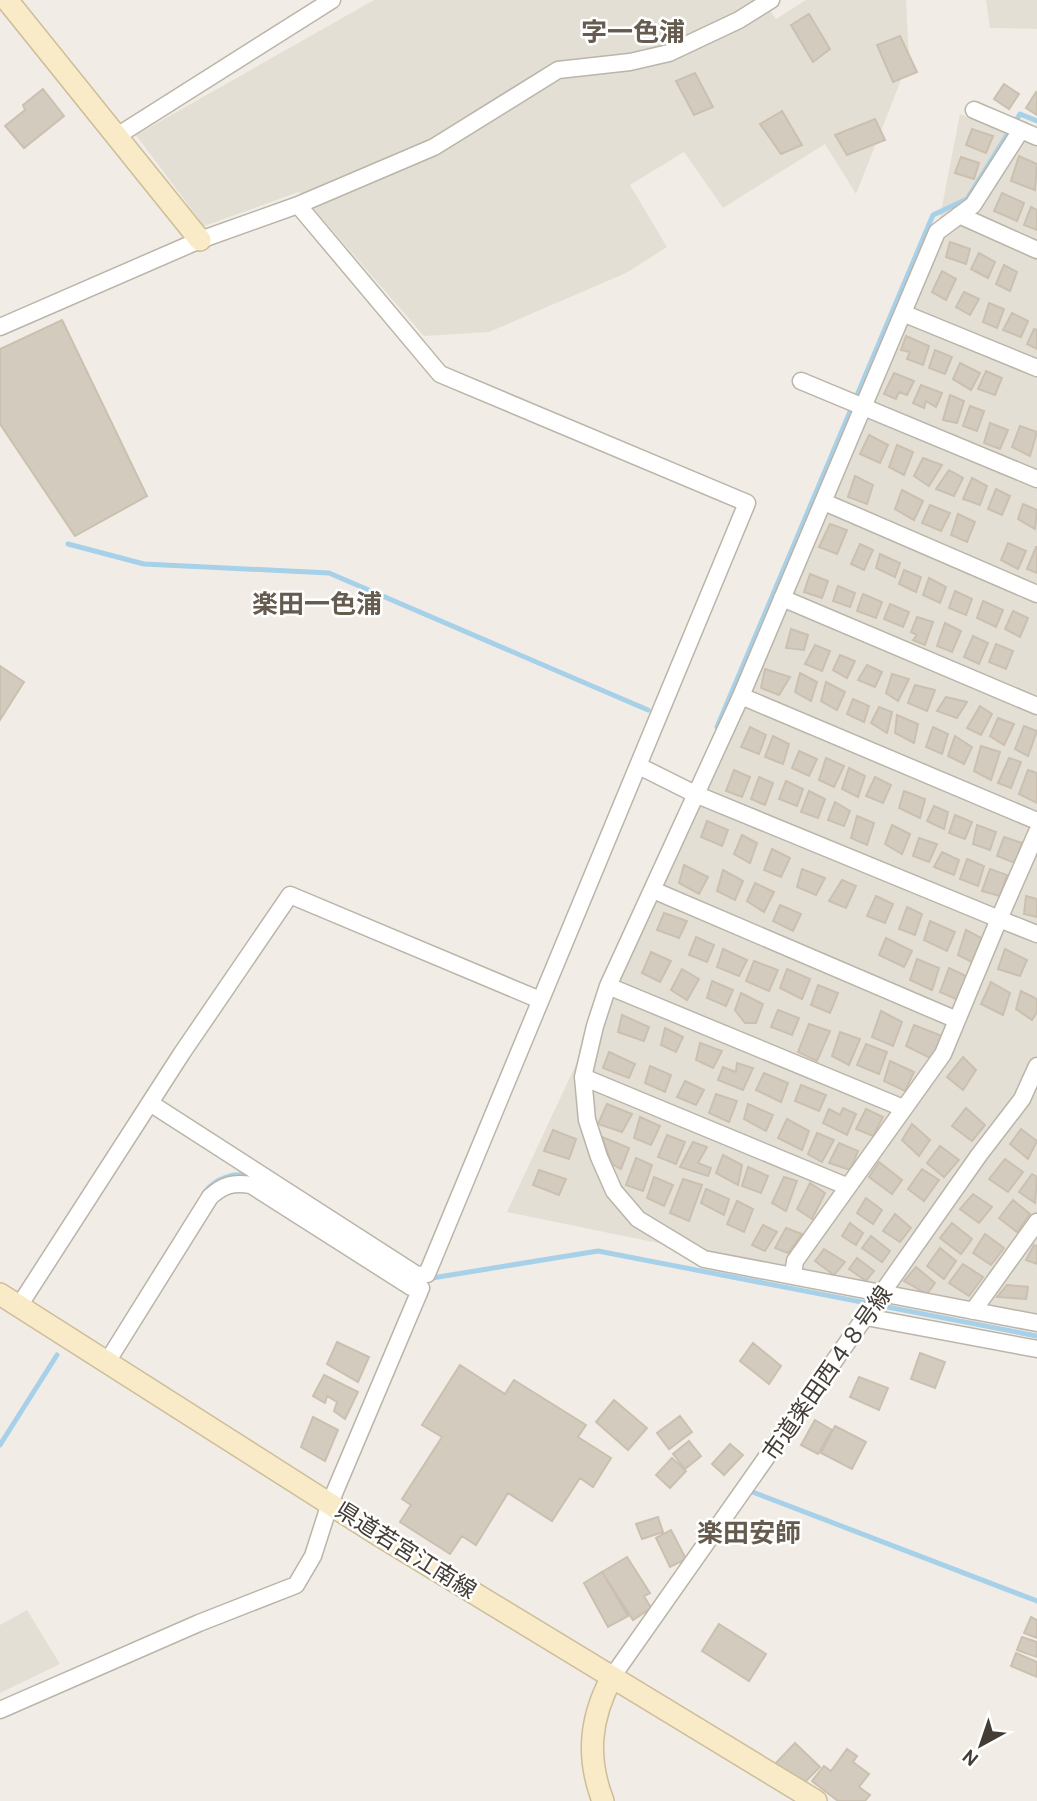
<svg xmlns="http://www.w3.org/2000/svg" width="1037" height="1801" viewBox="0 0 1037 1801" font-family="Cabin,'Noto Sans JP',sans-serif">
<rect width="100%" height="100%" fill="#f1ede6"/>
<path fill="#e4dfd4" d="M374,0h388l14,19 30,-19h100l3,60 -53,134 -31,-50 -102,64 -39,-56 -54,33 37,62 -41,26 -137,59 -65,4 -125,-144 -95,34 -68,-91z
M986,0h51v29l-47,-1z
M960,114l77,29v1178l-530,-109 229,-490 201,-490z
M27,1610l33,54 -60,29v-68z"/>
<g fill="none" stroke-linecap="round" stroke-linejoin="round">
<path stroke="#a7d0e9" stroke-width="5" d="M68,544l76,20 185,9 319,137
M717,727l216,-512 34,-16 53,-85 17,7
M204,1193c10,-14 33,-24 49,-14
M426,1279l172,-28 439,85
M0,1445l57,-90
M750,1491l287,110"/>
</g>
<path fill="#d4cbbf" stroke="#cbc0b0" stroke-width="2" d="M809,14l21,35 -17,13 -22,-37z
M900,36l17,36 -24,10 -16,-37z
M695,73l18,34 -19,8 -18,-34z
M1004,84l15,10 -10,15 -15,-10z
M43,89l21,27 -40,32 -19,-22 20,-16 -2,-5z
M1036,92l1,1v22l-11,-7z
M782,111l20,34 -21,9 -21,-30z
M875,119l10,21 -38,15 -12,-20z
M972,129l21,7 -7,17 -20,-8z
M1019,156l18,8 -2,26 -24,-9z
M961,157l18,6 -5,16 -19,-6z
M1002,193l22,10 -7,18 -23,-10z
M1031,207l6,3v20l-13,-5z
M950,242l20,7 -4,15 -20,-7z
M979,253l16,9 -7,16 -17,-9z
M1004,265l13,7 -7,19 -14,-7z
M942,271l14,8 -10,21 -14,-8z
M964,292l15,7 -9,16 -14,-8z
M989,303l15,6 -7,19 -14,-6z
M1012,313l16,8 -7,16 -18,-7z
M62,320l85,176 -72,40 -75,-112v-75z
M1034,329l3,1v19l-10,-5z
M906,336l23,10 -6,19 -16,-6 3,-7 -9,-2z
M935,350l17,7 -7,17 -16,-6z
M960,363l20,10 -9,17 -18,-11z
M986,371l16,7 -7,17 -17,-6z
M894,373l20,8 -7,14 -8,-3 -3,7 -12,-5z
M921,385l21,8 -6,14 -10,-6 -2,7 -11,-5z
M950,395l14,6 -7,22 -14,-3z
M970,406l14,5 -7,20 -14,-5z
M990,423l18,7 -8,19 -16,-6z
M1020,426l17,6 -7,24 -18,-9z
M869,435l19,10 -8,18 -20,-9z
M897,445l16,7 -9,23 -15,-8z
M923,458l19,7 -13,21 -15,-10z
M949,470l14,8 -9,18 -18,-7z
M855,476l18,9 -6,19 -19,-7z
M972,478l15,8 -7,19 -17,-6z
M996,489l14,7 -8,19 -14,-6z
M902,490l21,11 -9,19 -19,-11z
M1023,504l14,6 -2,19 -17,-10z
M930,505l20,8 -9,18 -19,-8z
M958,514l17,8 -8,20 -16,-7z
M830,524l17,6 -10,24 -18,-7z
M1008,543l18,8 -8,18 -17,-9z
M860,544l13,6 -9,20 -13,-6z
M1036,547h1v26l-10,-4z
M880,554l20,9 -5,14 -19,-9z
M904,570l17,7 -5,15 -17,-8z
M810,574l18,7 -6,17 -18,-6z
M929,578l17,9 -6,16 -17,-8z
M838,586l17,7 -5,14 -17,-6z
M955,591l17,8 -6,16 -17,-7z
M863,594l19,8 -6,16 -19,-7z
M983,601l20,9 -7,17 -19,-9z
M890,604l19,8 -6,15 -19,-8z
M1013,611l15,7 -8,19 -15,-8z
M917,617l16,5 -8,23 -12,-5 4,-5 -6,-3z
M945,623l16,8 -9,21 -15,-6z
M791,629l17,6 -4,15 -18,-2z
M973,636l15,7 -9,21 -15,-7z
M996,644l17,7 -7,18 -17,-7z
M815,645l15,6 -8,20 -17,-7z
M840,655l15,6 -8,17 -14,-8z
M867,665l15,7 -7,15 -17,-7z
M0,666l24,16 -24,38z
M765,669l25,8 -11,18 -18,-7z
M800,673l17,9 -6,19 -16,-9z
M892,674l17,5 -11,22 -12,-8z
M826,682l19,10 -8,18 -16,-9z
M915,685l20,5 -8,21 -19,-8z
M946,697l21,5 -10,16 -20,-7z
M853,699l16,7 -5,16 -17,-8z
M980,706l12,8 -11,21 -14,-7z
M879,707l13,5 -5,21 -16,-10z
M897,715l21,9 -4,19 -19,-10z
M998,718l16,6 -10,21 -14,-9z
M1024,726l13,5 -9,25 -13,-7z
M750,727l16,8 -7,19 -18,-7z
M933,727l15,7 -6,20 -16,-7z
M773,736l16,8 -6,20 -18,-7z
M955,736l17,11 -8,17 -16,-8z
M981,746l19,6 -9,28 -17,-9z
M799,751l18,8 -8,17 -17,-8z
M826,758l18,8 -10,21 -15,-7z
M1009,758l12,4 -10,26 -13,-5z
M849,768l16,8 -7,21 -16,-8z
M734,770l16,7 -8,20 -16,-6z
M1028,770l9,3v30l-18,-9z
M759,777l14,6 -8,22 -14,-6z
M875,777l16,8 -8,18 -17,-7z
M786,781l17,8 -6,17 -18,-7z
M809,791l16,8 -7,19 -17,-6z
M904,791l21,8 -5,19 -21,-10z
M835,802l15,9 -6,15 -16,-6z
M934,806l14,6 -4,17 -17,-8z
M955,815l17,7 -7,17 -16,-6z
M857,816l17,7 -7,22 -16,-7z
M707,821l21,9 -6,16 -21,-9z
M892,825l18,9 -8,20 -17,-10z
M977,825l19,7 -6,18 -17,-6z
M742,835l15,8 -7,20 -16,-9z
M1004,837l18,6 -7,20 -18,-7z
M919,838l18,6 -8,18 -16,-6z
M772,849l18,9 -9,19 -17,-7z
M942,852l17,8 -5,15 -20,-8z
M967,859l17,7 -6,20 -18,-7z
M684,865l24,12 -9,17 -20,-11z
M802,869l23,9 -9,17 -19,-8z
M990,869l17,6 -7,21 -18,-5z
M723,870l20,11 -8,19 -18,-9z
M842,880l14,6 -10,22 -17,-7z
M755,883l19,9 -10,20 -17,-11z
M876,896l17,8 -8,19 -18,-7z
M1026,896l11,3v18l-13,-3z
M780,905l21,9 -8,17 -20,-10z
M907,907l15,7 -7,21 -16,-6z
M664,913l23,8 -8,17 -22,-8z
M930,921l25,11 -8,19 -23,-11z
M966,930l17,9 -9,24 -16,-8z
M696,937l18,8 -7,17 -18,-7z
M886,938l26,13 -8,16 -25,-12z
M723,949l24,11 -8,16 -22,-9z
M1005,949l22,11 -7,16 -22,-7z
M651,952l20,9 -11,21 -18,-9z
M917,959l22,9 -7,22 -22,-10z
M754,961l24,9 -9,21 -23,-10z
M949,968l19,9 -10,23 -18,-8z
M682,969l17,10 -12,21 -16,-10z
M787,969l23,10 -8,20 -22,-11z
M712,981l21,9 -7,16 -19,-8z
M991,982l19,11 -7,22 -22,-11z
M818,985l20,8 -8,20 -19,-8z
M1021,991l16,8v13l-5,8 -16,-11z
M741,993l22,11 -7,19h-11l-10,-13z
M778,1010l21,8 -7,17 -21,-8z
M881,1011l21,11 -9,24 -21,-9z
M622,1015l27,12 -5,14 -26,-9z
M809,1024l21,7 -13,30 -19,-9z
M914,1025l28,11 -10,23 -26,-13z
M665,1028l18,9 -7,15 -15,-7z
M840,1032l20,7 -11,26 -17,-9z
M700,1043l22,8 -9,17 -17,-8z
M866,1044l21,8 -8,22 -22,-9z
M609,1052l26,12 -6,14 -26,-10z
M963,1057l13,13 -13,20 -16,-13z
M890,1061l24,11 -9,19 -21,-10z
M737,1063l16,5 -10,22 -25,-10 5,-13 13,5z
M650,1066l21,9 -6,17 -20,-9z
M764,1073l24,10 -7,19 -25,-12z
M685,1081l19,9 -8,15 -19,-8z
M801,1085l25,10 -7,16 -24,-10z
M716,1094l21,7 -8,21 -20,-9z
M607,1104l25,10 -10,18 -24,-8z
M748,1104l25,11 -7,16 -22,-12z
M843,1108l13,6 -9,21 -24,-12 6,-14 11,6z
M966,1108l19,17 -13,16 -20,-15z
M866,1109l17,8 -10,19 -17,-7z
M640,1117l20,9 -9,19 -17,-7z
M787,1119l22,12 -7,19 -24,-12z
M912,1124l18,16 -11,16 -17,-16z
M1021,1129l16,12 -9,18 -18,-15z
M553,1130l23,9 -7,20 -25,-8z
M817,1133l17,7 -12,22 -14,-8z
M667,1135l18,7 -9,22 -18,-7z
M602,1137l27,11 -8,21 -9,-5z
M693,1142l14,5 -9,16 13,5 -3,8 -28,-9z
M839,1143l19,8 -8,19 -21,-7z
M940,1146l19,14 -15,17 -17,-14z
M723,1155l19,10 -4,20 -22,-12z
M636,1158l16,7 -9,26 -17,-6z
M1005,1159l18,13 -15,20 -19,-13z
M879,1162l23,18 -10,14 -23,-17z
M748,1167l20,9 -7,17 -19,-7z
M922,1169l17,11 -15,21 -16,-12z
M539,1170l27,9 -7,16 -26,-10z
M1032,1174l5,3 -2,26 -16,-11z
M654,1177l19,8 -9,21 -17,-8z
M784,1177l13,4 -11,30 -14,-8z
M683,1179l19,6 -13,36 -19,-8z
M810,1183l15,10 -13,26 -15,-10z
M706,1189l23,10 -5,16 -23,-12z
M973,1194l19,13 -13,16 -19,-14z
M866,1198l16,12 -9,14 -16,-11z
M1013,1200l17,14 -13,18 -18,-14z
M737,1201l16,8 -9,23 -17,-8z
M895,1214l16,14 -11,14 -17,-11z
M850,1223l13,10 -7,12 -14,-9z
M952,1223l20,16 -11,15 -21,-16z
M763,1225l14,7 -12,19 -13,-6z
M786,1228l16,6 -14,19 -13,-5z
M985,1234l19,14 -13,17 -18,-12z
M871,1236l19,15 -8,11 -20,-14z
M1034,1245l3,1v18l-11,-4z
M940,1248l16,13 -12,18 -17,-13z
M824,1249l21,13 -11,13 -19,-14z
M857,1258l17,13 -8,10 -17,-12z
M963,1264l20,13 -14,19 -20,-13z
M916,1267l19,16 -8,11 -23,-13z
M1007,1285l21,2 -2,12 -29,-2z
M337,1342l32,15 -11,25 -31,-18z
M753,1343l28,23 -12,18 -29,-23z
M920,1353l25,9 -10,26 -24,-9z
M460,1365l45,29 9,-14 72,45 -8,12 33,21 -18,29 -13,-9 -28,43 -44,-28 -32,52 -14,-9 -12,18 -50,-32 11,-17 -9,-6 40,-62 -20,-12z
M324,1375l34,17 -13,27 -11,-8 3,-9 -10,-6 -2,7 -12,-7z
M859,1377l29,11 -9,22 -29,-13z
M614,1400l33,28 -19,22 -32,-28z
M680,1416l12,16 -23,17 -12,-16z
M313,1417l25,13 -13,31 -24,-14z
M815,1420l17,10 -14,24 -17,-9z
M835,1426l31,16 -14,27 -31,-16z
M689,1441l12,15 -16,13 -12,-15z
M730,1444l13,11 -19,20 -12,-11z
M672,1458l14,13 -16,17 -14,-13z
M658,1517l5,15 -21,7 -6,-15z
M671,1530l15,29 -16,8 -14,-29z
M627,1557l23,36 -6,3 7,12 -18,12 -31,-48z
M602,1572l26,44 -20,11 -24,-44z
M1031,1617l6,3v18l-13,-5z
M719,1624l47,30 -17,27 -47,-30z
M1022,1637l15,5v15l-20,-7z
M1016,1653l21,9v15l-26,-11z
M795,1743l25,24 -21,21 -24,-24z
M847,1749l10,7 -4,6 16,12 -10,13 11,8 -5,6h-27l-26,-20 12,-15 7,5z"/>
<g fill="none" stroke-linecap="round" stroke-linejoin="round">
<defs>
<path id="street" d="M974,110l47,20
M117,136l215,-136
M1037,137l-16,-7 -48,75 -36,27 -196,464 -133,290 -13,40 -12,51 4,43 12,37 15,34 24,28 66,40 333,64
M959,215l78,35
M905,314l132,54
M0,327l200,-87 98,-35 136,-58 124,-77 72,-8 39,-9 70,-33 32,-20
M801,381l236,98
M824,502l213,92
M782,598l255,108
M741,696l296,125
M639,766l56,28 304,125 -56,135 -148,207 -2,14
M1037,832l-38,87 38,15
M653,890l304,130
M608,986l295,122
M583,1077l263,109
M150,1103l267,172 10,-1 320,-771 -307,-129 -142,-169
M19,1306l163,-253 108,-158 250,105
M973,1311l64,-89
M866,1317l171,32
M612,1677l367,-522 43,-56 15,-33
M0,1710l199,-87 97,-38 17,-29 17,-53 91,-215 -10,-1 -160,-102c-18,-3 -28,0 -41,12l-103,165"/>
<path id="secondary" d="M7,0l193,240
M0,1294l380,242 436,265
M603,1801c-17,-44 -13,-83 9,-124"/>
</defs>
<use href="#street" stroke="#bbb4a9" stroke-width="19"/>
<use href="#secondary" stroke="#cdbd99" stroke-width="24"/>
<use href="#street" stroke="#fff" stroke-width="16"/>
<use href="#secondary" stroke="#f9ebc8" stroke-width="21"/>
</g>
<g text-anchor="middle" stroke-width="5" stroke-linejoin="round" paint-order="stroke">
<g font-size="23" fill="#433d36" stroke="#fff">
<text transform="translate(827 1373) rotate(-55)" y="8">市道楽田西４８号線</text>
<text transform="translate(406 1550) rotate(32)" y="8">県道若宮江南線</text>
</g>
<g font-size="26" font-weight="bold" fill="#655b4e" stroke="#fff">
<text x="633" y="41">字一色浦</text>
<text x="317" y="613">楽田一色浦</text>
<text x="749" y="1542">楽田安師</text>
</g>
</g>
<g transform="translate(981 1745) rotate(220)" stroke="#ffffff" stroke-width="5" paint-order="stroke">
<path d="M0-5L12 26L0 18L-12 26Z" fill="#433d36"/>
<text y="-10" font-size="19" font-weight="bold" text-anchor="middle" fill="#433d36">N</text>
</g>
</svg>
